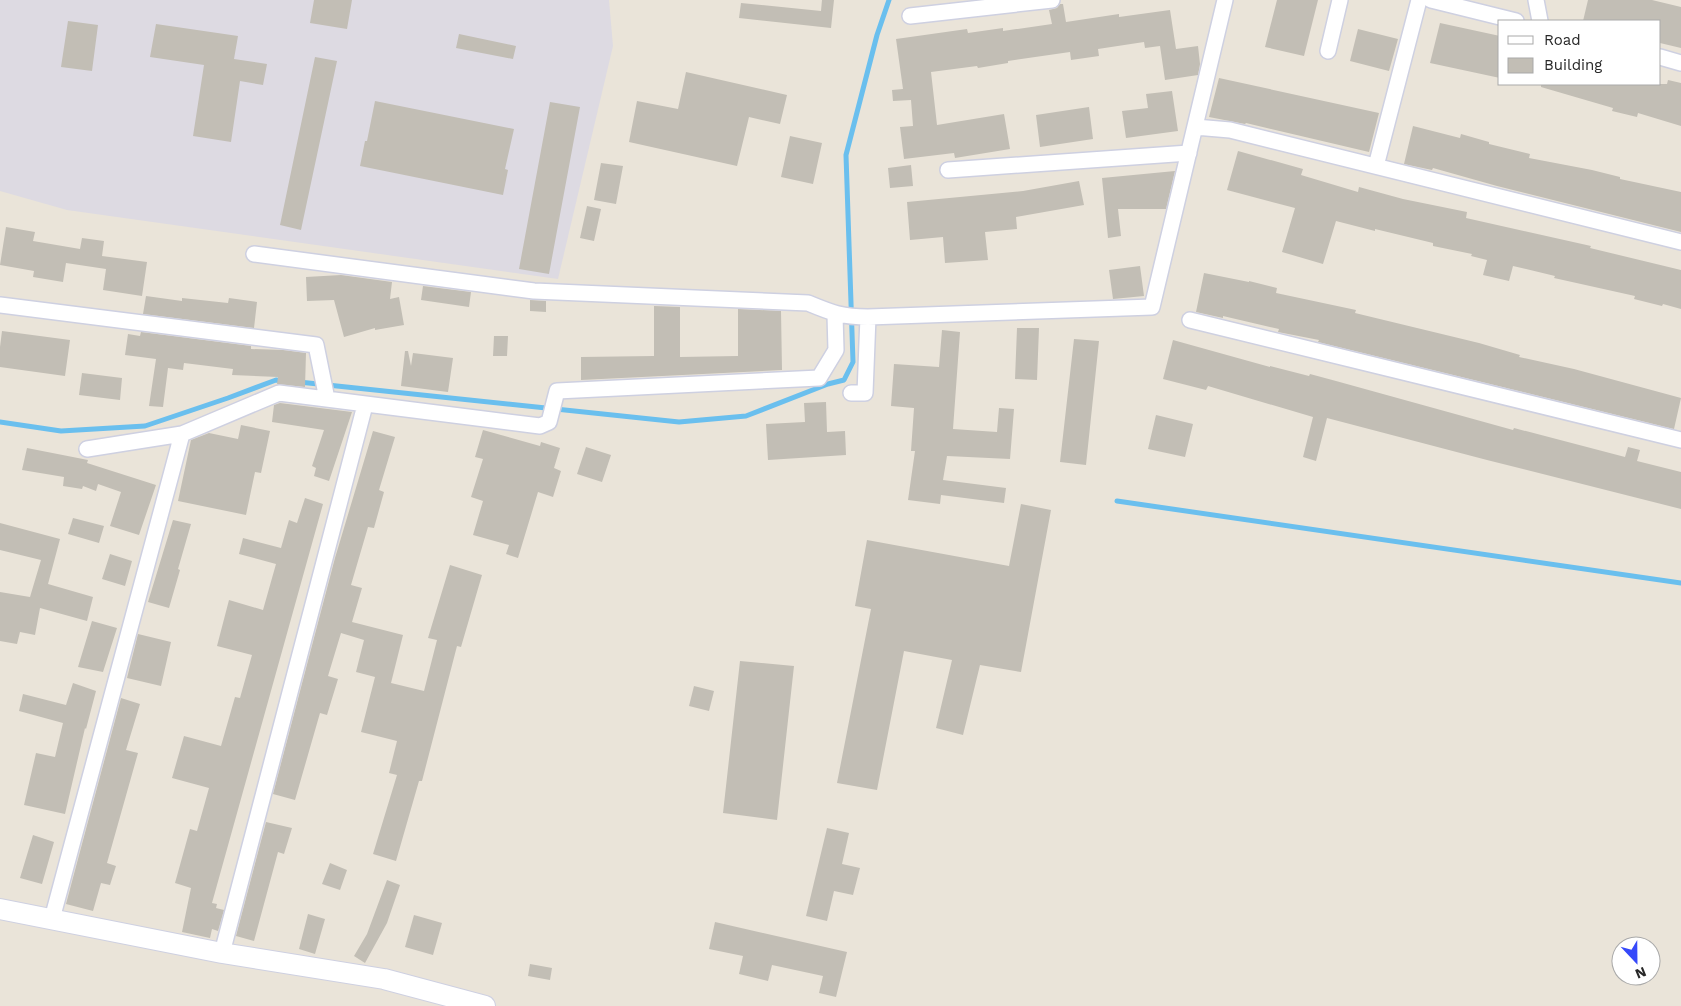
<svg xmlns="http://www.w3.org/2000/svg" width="1681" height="1006" viewBox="0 0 1681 1006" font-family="'Work Sans',sans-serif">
<rect width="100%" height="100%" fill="#eae4d9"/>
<path fill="#dddae2" d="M0,0h609l4,46 -55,233 -491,-69 -67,-19z"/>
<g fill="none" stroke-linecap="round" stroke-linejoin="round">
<path stroke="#6abfee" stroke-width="5" d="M299,382l380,40 67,-6 82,-32 16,-4 9,-18 -7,-207 31,-120 12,-35
M0,422l61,9 84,-5 83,-28 48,-18 7,1
M1117,501l564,82"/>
</g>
<path fill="#c2beb5" d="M314,0h38l-5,29 -37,-6z
M822,0h12l-3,28 -92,-10 2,-15 80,8z
M1277,0h41l-14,56 -39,-9z
M1588,0h64l29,7v41l-21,-5v-22h-77z
M1060,4h3l3,18 53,-8v3l51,-7 6,39 22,-3 2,18 -2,11 -33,5 -5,-34 -15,2 -1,-6 -46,7 1,7 -28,4 -1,-8 -62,9v2l-30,5 -1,-2 -46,6 6,53 67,-11 6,35 -55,9 -1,-5 -50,6 -4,-32 13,-1 -2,-26 -18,1 -1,-11 11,-1 -7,-50 71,-10 1,4 35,-5v3l49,-7 -3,-14 8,-2z
M68,21l30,4 -6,46 -31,-4z
M1440,23l60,13v42l-70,-15z
M156,24l82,12 -4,23 33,5 -4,21 -23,-4 -9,61 -38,-6 11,-71 -54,-8z
M1358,29l40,10 -9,32 -39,-10z
M459,34l57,12 -3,13 -57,-11z
M315,57l22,4 -36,169 -21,-5z
M686,72l101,23 -7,29 -31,-7 -12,49 -108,-24 8,-41 41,8z
M1219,78l160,35 -10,39 -123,-29 -1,1 -36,-7z
M1668,80l13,3v43l-43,-13 -1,4 -25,-6 1,-3 -72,-21v-3h126z
M1172,91l6,40 -52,7 -4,-27 26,-3 -2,-14z
M375,101l139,28 -9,40 3,1 -5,25 -143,-29 5,-25h2z
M550,102l30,5 -31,167 -30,-5z
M1089,107l4,32 -53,8 -4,-32z
M1413,126l47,12 1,-4 28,8v2l41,10 -1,4 63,12 28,7v2l61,13v40l-184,-46 -64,-18 -1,2 -28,-6z
M790,136l32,7 -9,41 -32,-7z
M1238,151l65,18 -2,6 57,17 1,-5 44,12 64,13 -1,6 125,28 -1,2 91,22v39l-18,-5 -1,2 -28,-7 1,-3 -81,-18 1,-2 -42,-10 -4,15 -26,-6 4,-15 -16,-4 1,-2 -39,-8v-3l-58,-14v2l-39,-10 -13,43 -41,-12 13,-44 -68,-18z
M601,163l22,3 -7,38 -22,-4z
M911,165l2,21 -23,2 -2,-20z
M1175,171l-9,38h-48l3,27 -13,2 -6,-60z
M1079,181l5,24 -68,12 1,12 -32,3 3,28 -43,3 -2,-26 -33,3 -3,-38 116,-11z
M587,206l14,3 -7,32 -14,-3z
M6,227l29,5 -2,9 47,8 2,-11 22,3 -2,15 45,6 -5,34 -39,-6 3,-21 -40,-6 -3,19 -30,-5 1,-6 -34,-6z
M1140,266l4,30 -31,3 -4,-29z
M1204,273l45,9v-1l28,7 -1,5 80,17 -1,3 124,30 41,12 -1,2 55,12 107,29 -7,31 -356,-87 1,-2 -41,-8 1,-3 -56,-13v2l-27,-6z
M341,275l51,7 -2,17 9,-2 5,28 -29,5v-2l-31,9 -10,-37 -27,1 -1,-24z
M423,286l48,6 -2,15 -48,-7z
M146,296l36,5v-3l46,5 1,-5 28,4 -3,26 -111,-14z
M530,300l16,1v11l-16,-1z
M654,306l26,1v50l58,-1v-47l43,2 1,59 -201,10v-23l73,-1z
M1017,328h22l-2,52 -22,-1z
M942,330l18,2 -7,97 44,3 2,-24 15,1 -4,50 -63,-3 -4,24 63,8 -2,15 -63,-8 -1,9 -32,-4 7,-49h-4l3,-43 -23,-2 3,-42 45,3z
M2,331l68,9 -5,36 -65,-9v-20z
M141,332l110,14v3l32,1 23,3 -1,34 -28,-3 1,-7 -46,-2 1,-6 -49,-6 -1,7 -15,-2 -5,39 -14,-1 7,-47 -31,-4 3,-21 12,2z
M494,336h14l-1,20h-14z
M1074,339l25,2 -13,124 -26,-3z
M1173,340l97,27v-1l39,10 1,-2 26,7 177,49 1,-2 111,29 3,-10 12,3 -3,11 44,11v37l-194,-49 -160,-42 -11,43 -13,-4 10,-40 -105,-31 -2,4 -43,-11z
M405,351h3l3,15 2,-13 40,5 -5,34 -47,-6z
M82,373l40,5 -2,22 -41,-5z
M826,402l1,30 18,-1 1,24 -78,5 -2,-36 39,-2 -1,-19z
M280,403l72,9 -23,69 -15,-5 2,-8 -4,-2 12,-36 -52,-8 2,-17z
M1156,415l37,9 -8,33 -37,-8z
M241,425l29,6 -9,42 -6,-1 -9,43 -68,-14 13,-61 18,-7 29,6z
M483,430l57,16 1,-4 19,6 -6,20 7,3 -8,26 -15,-5 -20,66 -12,-4 3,-9 -36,-10 10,-34 -12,-4 12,-38 -8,-2z
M373,431l22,6 -16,53 5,2 -10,36 -6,-1 -17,58 11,3 -10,34 51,13 -12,48 33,8 13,-51 -9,-2 22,-73 32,10 -21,72 -4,-1 -35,135h-3l-23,80 -23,-7 24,-79 -8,-2 8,-32 -36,-9 14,-55 -19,-5 8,-32 -23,-7 -13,43 10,3 -11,36 -7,-2 -25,87 -22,-6 62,-236z
M586,447l25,8 -9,27 -25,-8z
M27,448l61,12 -1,3 69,22 -17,50 -29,-9 11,-34 -23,-8 -2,7 -13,-5 -1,3 -19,-3 1,-9 -42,-7z
M305,498l18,6 -111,399 5,1 -1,4 8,2 -6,21 -6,-2 -2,9 -28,-6 9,-44 -16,-5 15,-54 7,2 12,-43 -37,-10 12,-42 37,10 14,-49 5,1 12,-43 -35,-9 12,-46 34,10 13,-46 -37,-10 4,-16 38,10 8,-28 8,3z
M1021,504l30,6 -30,162 -41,-7 -17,70 -27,-7 16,-68 -48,-9 -27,139 -40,-7 34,-174 -16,-3 12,-66 142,26z
M73,518l31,8 -5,17 -31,-9z
M173,520l18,4 -13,45 2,1 -11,38 -21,-6z
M0,523l60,16 -12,45 45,13 -6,24 -47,-13 -5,27 -15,-3 -3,12 -17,-3v-49l30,5 11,-37 -41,-10z
M110,554l22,7 -7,25 -23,-7z
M92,621l25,7 -14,44 -25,-5z
M138,634l33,8 -10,44 -34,-8z
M740,661l54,5 -17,154 -54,-7z
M73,683l23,8 -10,38 -1,-1 -20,86 -41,-9 12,-52 19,4 8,-34 -44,-12 4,-17 43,11z
M694,686l20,5 -5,20 -20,-5z
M121,698l19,6 -14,46 12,3 -31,110 9,3 -6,19 -9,-2 -8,28 -27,-7z
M266,822l26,6 -8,26 -6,-2 -24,89 -18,-5z
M827,828l22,5 -7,31 18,4 -7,27 -19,-4 -7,30 -21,-5z
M33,835l21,7 -12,42 -22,-6z
M330,863l17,7 -7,20 -18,-6z
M387,880l13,5 -13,38 -22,40 -11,-7 13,-22z
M308,914l17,5 -10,35 -16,-5z
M414,915l28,8 -9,32 -28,-8z
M715,922l132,30 -11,45 -17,-4 4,-17 -51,-11 -4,16 -29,-7 4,-18 -34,-7z
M530,964l22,4 -2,12 -22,-4z"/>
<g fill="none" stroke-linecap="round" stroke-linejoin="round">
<defs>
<path id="street" d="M1431,0l85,21
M1536,0l4,21
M910,16l142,-16
M1328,51l12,-51
M1660,57l21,6
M1195,127l35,3 451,112
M1376,166l43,-166
M948,170l241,-17
M254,254l280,37 274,12c24,10 34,14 60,14
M0,305l316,40 11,54
M1190,320l491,120
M851,393h14l3,-76 284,-10 73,-307
M87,449l95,-15 97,-41 261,33 9,-4 8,-31 262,-13 17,-28 -1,-35
M52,919l130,-485
M222,953l143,-548"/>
<path id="secondary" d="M0,909l222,44 162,26 101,27"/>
</defs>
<use href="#street" stroke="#ced0e1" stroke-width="18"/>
<use href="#secondary" stroke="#ced0e1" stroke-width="22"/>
<use href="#street" stroke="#fff" stroke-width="15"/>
<use href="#secondary" stroke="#fff" stroke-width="20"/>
</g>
<rect x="1498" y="20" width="162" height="65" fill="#ffffff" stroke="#a9a9a9"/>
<rect x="1508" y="36" width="25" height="8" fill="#ffffff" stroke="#a9a9a9"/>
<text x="1544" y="45" font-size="15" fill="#282828">Road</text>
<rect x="1508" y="58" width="25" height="15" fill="#c2beb5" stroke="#a9a9a9"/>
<text x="1544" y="70" font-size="15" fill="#282828">Building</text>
<g transform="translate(1636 961) rotate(158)"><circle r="24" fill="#ffffff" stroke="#a9a9a9"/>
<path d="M0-4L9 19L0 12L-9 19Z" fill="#3649fa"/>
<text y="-8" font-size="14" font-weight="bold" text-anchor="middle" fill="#282828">N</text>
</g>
</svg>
